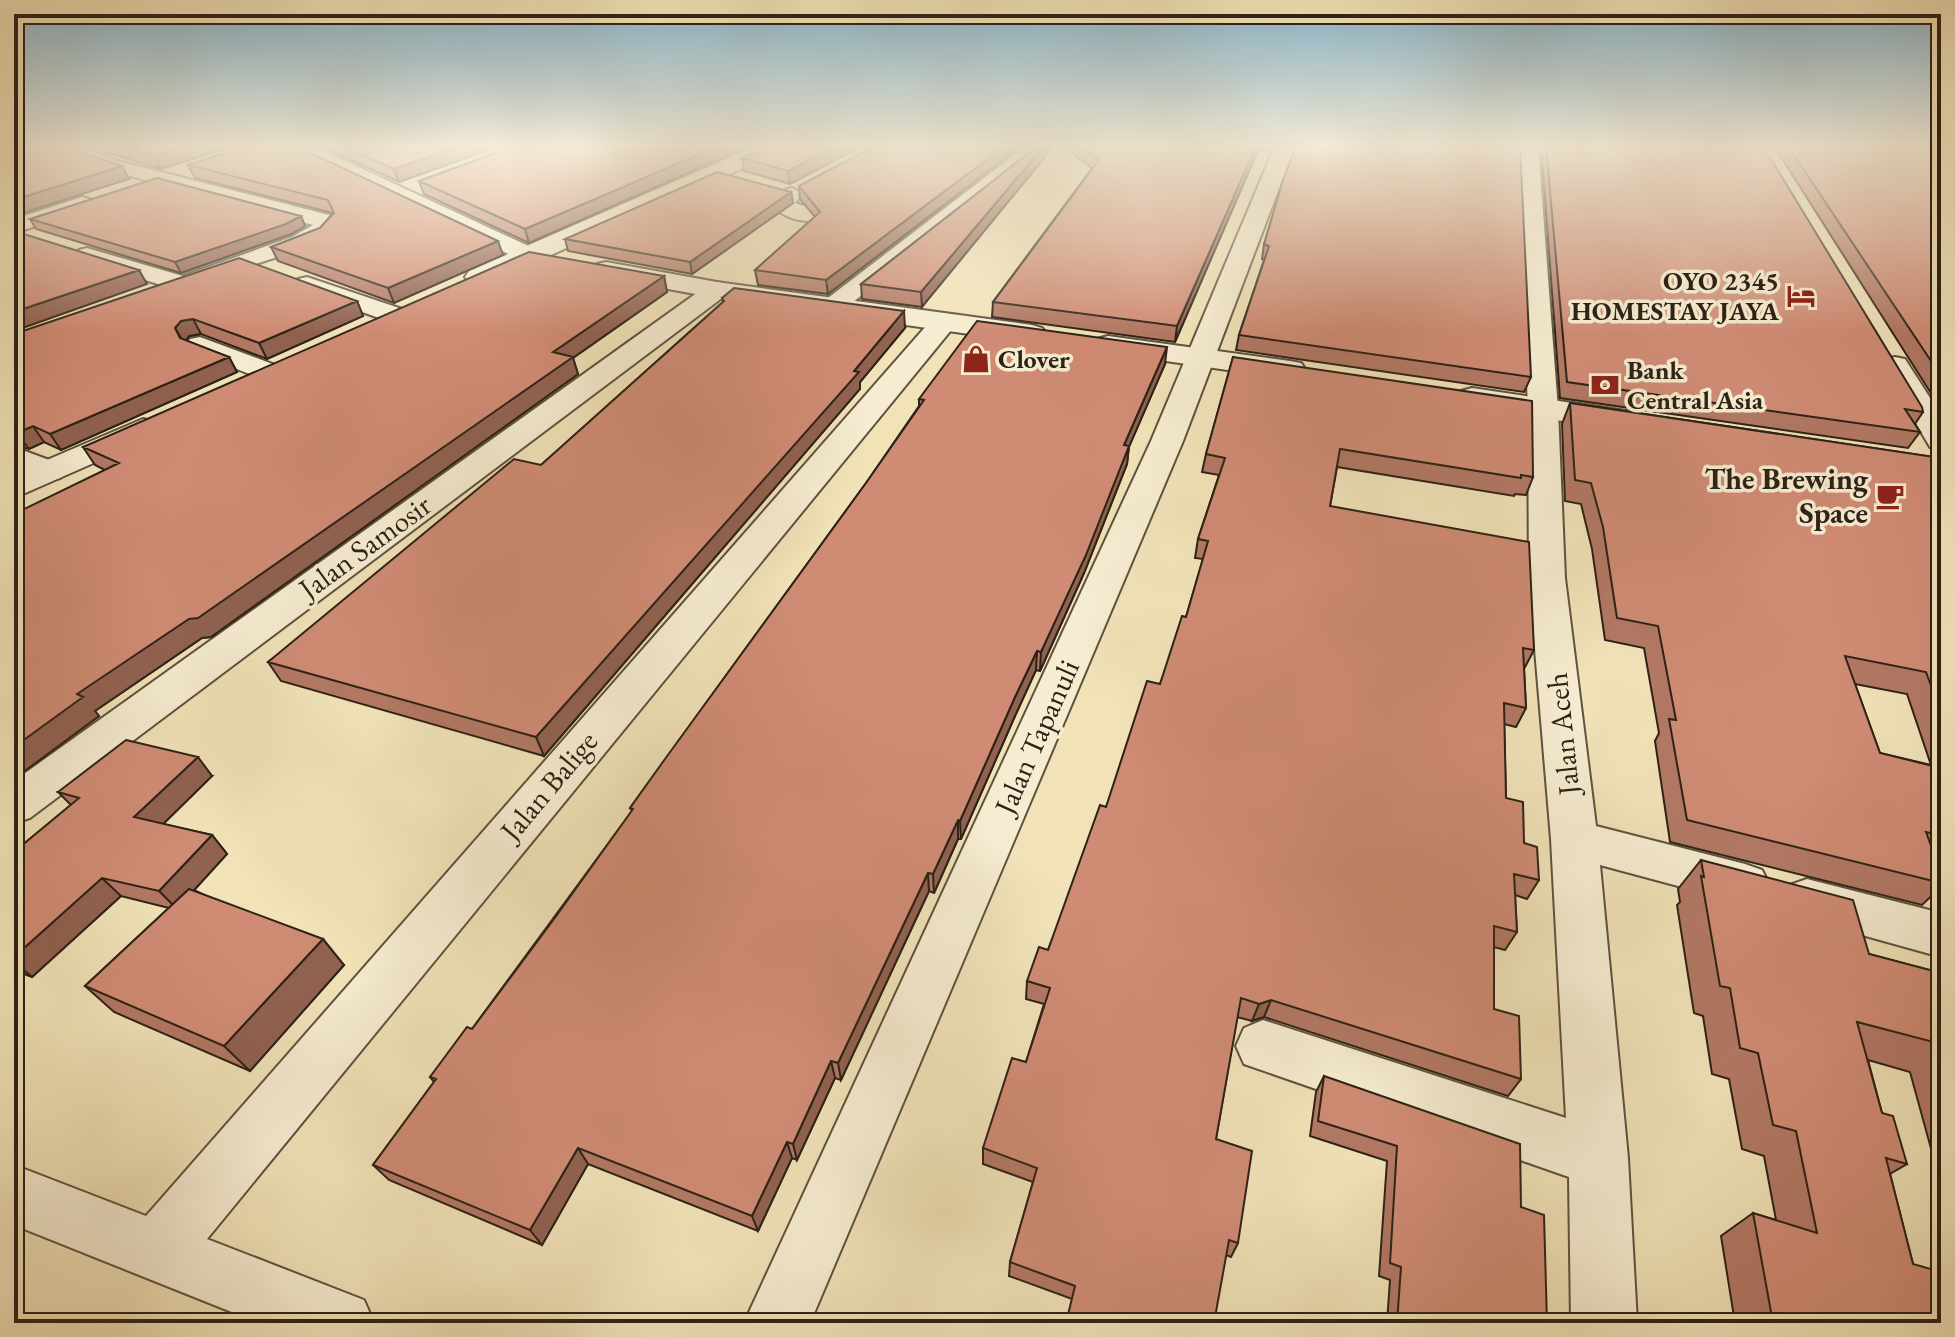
<svg xmlns="http://www.w3.org/2000/svg" width="1955" height="1337" viewBox="0 0 1955 1337" font-family="'EB Garamond',serif">
<rect width="100%" height="100%" fill="#f1e2b8"/>
<filter id="stains"><feTurbulence type="fractalNoise" baseFrequency=".0025" numOctaves="4"/><feColorMatrix values="0 0 0 0 .2 0 0 0 0 .09 0 0 0 0 .02 0 0 0 .5 -.17"/></filter>
<radialGradient id="worn" r=".72"><stop offset=".6" stop-color="#630" stop-opacity="0"/><stop offset="1" stop-color="#630" stop-opacity=".3"/></radialGradient>
<g fill="none" stroke-linecap="round" stroke-linejoin="round">
<defs>
<path id="minor" d="M288,146h25l224,104 4,5 -4,5h-16l-230,-110z
M1026,146h22l-206,165h-18l-4,-5 4,-5z
M1275,146h20l-112,295 -373,882h-66l407,-882z
M1518,146h20l20,263 7,169 31,248 149,38 17,6 7,14 -7,14 -17,6 -145,-39 28,293 9,165h-66l-2,-146 -325,-113 -8,-18 8,-18 19,-8 303,98 -15,-279 -22,-261 -1,-169z
M78,147l40,14 215,55 3,5 -6,14 -22,12 -117,38 -2,3h-18l-92,-28 -4,-5 4,-5 8,-2 96,28 109,-39 21,-12 -209,-56 -33,-12 -3,-4 3,-4z
M792,188l11,6 -8,9 22,7 3,5 -3,5c-16,4 -36,-4 -46,-16 6,-8 11,-14 21,-16z
M82,197l8,2 3,5 -3,5 -76,24v-14z
M307,277l95,32 4,6 -4,6 -9,2 -95,-34 -3,-5 3,-5z
M717,282l9,3 4,5 -4,5 -696,523 -16,5v-42l694,-496z
M943,315l9,2 4,6 -4,6 -745,910 157,61 10,23h-115l-245,-98v-60l132,51 788,-899z
M200,337l78,29 4,6 -4,6 -10,3 -78,-30 -4,-6 4,-6z
M1895,357l10,2 36,56v34l-11,-2 -49,-82 4,-6z
M14,447l46,17 5,7 -5,7 -11,3 -35,-13z
M1807,879l134,34v44l-151,-42 -8,-15 8,-15z"/>
<path id="tertiary" d="M756,146h28l-3,5 -292,132h-20l-4,-6 4,-6z
M606,262l111,20 315,43 10,3 5,6 -5,6 -10,3 -315,-45 -120,-22 -4,-6 4,-6z
M1108,336l182,25 11,2 5,7 -5,7 -11,2 -193,-28 -4,-6 4,-6z
M1472,388l154,23 12,3 5,7 -5,7 -12,3 -165,-26 -5,-7 5,-7z
M143,419l12,3 5,7 -5,7 -141,62v-24z"/>
</defs>
<use href="#minor" stroke="#5e523e" stroke-width="4"/>
<use href="#tertiary" stroke="#5e523e" stroke-width="4"/>
<use href="#minor" fill="#f6ecd1" fill-rule="evenodd"/>
<use href="#tertiary" fill="#f6ecd1" fill-rule="evenodd"/>
</g>
<path fill="#b27864" stroke="#2d2216" stroke-width="2" fill-rule="evenodd" d="M14,146h219l-72,23 -75,-23h-15l-3,3 61,30z
M247,146l256,109 -109,48 -116,-42 -7,-14 49,-19 13,-15 -138,-35 -7,-13z
M320,146h179l-100,36z
M515,146h234l-220,97 -105,-49 -5,-13z
M771,146h91l-72,38 -46,-13 -2,-13z
M875,146h146l-193,148 -70,-9 -3,-15 60,-53 -15,-18 -1,-13z
M1038,146l-116,161 -60,-8 -1,-15z
M1063,146h210l-4,5 -10,-3 -84,194 -183,-25 1,-15 99,-134z
M1541,146h222l160,266 -8,12 5,8 -12,16 -348,-50z
M1774,146h167v263z
M791,192l2,11 -101,71 -124,-23 -3,-12z
M301,216l4,10 -14,8 -110,39 -145,-44 -6,-10z
M1264,244l267,133 -7,15 -288,-42 3,-15 25,-75 -2,-1z
M664,276l3,16 -94,66 5,16 -367,263 -9,1 -107,73 4,5 -85,63 91,-309 -10,-5 -12,-18z
M722,298l183,30 -45,54v7l-316,367 -263,-75 -13,-19 273,-197 182,-163z
M357,301l6,15 -96,43 -66,-25 -12,2 -3,5 43,16 8,15 -176,78 -17,-8 -15,7 -15,-4v-111z
M1233,357l300,120 -7,18 -11,-1 -1,2 -177,-29 -7,39 204,144 -10,19 2,39 -10,19 -12,-3 2,74 33,82 -12,19 -12,-4 2,37 -12,18 -11,-3v62l27,70 -13,17 -244,-79 -12,4 -15,-4 -21,122 22,104 -7,14 -5,-2 -154,44 -63,-23 1,-14 23,-80 -50,-18v-16l43,-86 18,-58 -18,-5 1,-18 21,-31 58,-143 54,-123 26,-67 17,-58 -8,-1 3,-19 21,-64 -17,-3 4,-18z
M1165,364l-36,82 -2,18 -43,109 -44,98 -4,-1 -21,46 -54,123h-3l-24,54 -5,-2 -88,189 -6,-2 -38,82 -5,-2 -34,73 -170,-67 -46,81 -153,-65 -16,-15 61,-83 -4,-5 42,-48 160,-218 -2,-3 236,-325 53,-77v-7z
M1570,403l371,55v406l-4,-1 4,10v14l-19,18 -252,-63 -15,-101 4,-8 -15,-85 -39,-8 -13,-91 -11,-45 -16,-3 -3,-77zM1855,684l52,10 24,71 -51,-12z
M212,776l-49,48 49,11 15,19 -33,36 150,75 -94,106 -136,-59 -29,-26 84,-78 -48,-12 -89,81 -18,-7v-118l57,-47 -13,-13z
M1701,860l168,94 72,19v212l-31,-113 -42,-12 14,53 25,51 -17,10 23,90 28,59h-206l-14,-87 32,-23 23,7 -12,-64 -22,-7 -13,-70 -17,-5 -9,-58 -9,-3 -17,-108 3,-3 -2,-13z
M1324,1076l197,131 26,116h-160l3,-43 -11,-4 8,-115 -77,-25 6,-44z"/>
<path fill="#916151" stroke="#2d2216" stroke-width="2" d="M188,146h45l-72,23 -7,-13z
M460,146h39l-100,36 -5,-13z
M719,146h30l-220,97 -4,-14z
M837,146h25l-72,38 -2,-13z
M1005,146h16l-193,148 -2,-14z
M1044,146h10l-132,161 -1,-15z
M1256,146h3v2l-84,194 2,-16z
M122,166l7,13 -115,37v-16z
M791,192l2,11 -101,71 -2,-12z
M301,216l4,10 -14,8 -110,39 -6,-11z
M498,241l5,14 -109,48 -6,-15z
M139,270l8,14 -133,47v-19z
M664,276l3,16 -94,66 5,16 -367,263 -9,1 -107,73 4,5 -85,63v-32l63,-53 476,-342z
M357,301l6,15 -96,43 -8,-16z
M904,311l1,17 -45,54v7l-316,367 -8,-19 318,-366z
M193,319l8,15 -12,2 -5,7 -9,-15 6,-7z
M1167,347l-2,17 -43,99 2,-18z
M229,357l8,15 -176,78 -11,-16z
M33,426l11,16 -15,7 -12,-16z
M1129,446l-2,18 -43,109 -44,98 1,-19z
M1037,651l-1,19 -21,46 -54,123 -1,-18 55,-124z
M198,757l14,19 -61,60 -17,-19z
M958,820v19l-24,54 -1,-19z
M212,835l15,19 -50,55 -18,-18z
M928,873l1,18 -88,189 -3,-17z
M102,878l19,18 -89,81 -18,-15v-5z
M323,939l21,26 -94,106 -26,-25z
M1271,1000l-7,17 -12,4 7,-17z
M831,1061l4,17 -38,82 -4,-16z
M787,1142l5,16 -34,73 -6,-15z
M578,1148l10,16 -46,81 -12,-15z"/>
<path fill="#cf8b74" stroke="#2d2216" stroke-width="2" d="M14,146h48l1,1 59,19 -108,34z
M119,146h69l-34,10z
M247,146h49l202,95 -110,47 -117,-41 49,-19 14,-15 -6,-13 -140,-35z
M342,146h118l-66,23z
M515,146h204l-194,83 -106,-48z
M771,146h66l-49,25 -46,-13z
M875,146h130l-179,134 -71,-10 65,-58 -21,-26z
M1038,146h6l-123,146 -60,-8z
M1080,146h176l-79,180 -184,-24 106,-142z
M1296,146h224l11,231 -292,-42 30,-89 -5,-2 18,-61z
M1546,146h217l159,261 1,5 -18,-3 15,23 -353,-50z
M1788,146h153v230z
M717,172l74,20 -101,70 -125,-23z
M157,178l144,38 -15,8 -111,38 -145,-43z
M14,231l125,39 -125,42z
M529,252l135,24 -111,76 20,5 -375,261 -9,1 -112,75 6,3 -69,50v-233l105,-51 -36,-16z
M239,258l118,43 -98,42 -66,-24 -12,2 -6,7 5,10 49,19 -179,77 -17,-8 -16,7 -3,-1v-98z
M734,288l170,23 -50,60 5,1 -323,365 -268,-75 246,-203 27,6 183,-164 -2,-3z
M977,321l190,26 -43,98 5,1 -43,109 -45,97 -4,-1 -22,46 -55,124 -2,-1 -25,54 -5,-1 -90,190 -7,-2 -38,83 -6,-2 -35,74 -174,-68 -48,82 -157,-65 63,-86 -6,-2 37,-50 5,2 85,-114 76,-106 -3,-1 35,-49 201,-276 58,-83 -5,-1z
M1233,357l299,44 1,76 -12,-2v3l-181,-29 -10,57 199,36 5,108 -11,-2 3,60 -22,-5 2,95 17,4 1,41 13,4 2,33 -25,-6 3,58 -23,-6v83l25,7 2,63 -250,-79 -12,4 -18,-6 -25,141 36,12 -14,92 -9,-3 -15,83h-148l9,-37 -65,-24 27,-94 -54,-20 29,-90 14,4 24,-74 -23,-7 12,-34 9,3 52,-145 6,2 41,-126 13,3 22,-68 4,1 22,-76 -10,-2 27,-81 -19,-4z
M1570,403l371,55v255l-15,-41 -81,-16 35,97 61,15v68l-15,-4 15,41v10l-254,-63 -18,-101 7,1 -18,-94 -41,-8 -14,-91 -12,-44 -16,-3z
M126,740l72,17 -64,60 78,18 -53,56 -57,-13 -88,79v-105l65,-54 -21,-6z
M1701,860l152,40 16,54 72,19v71l-84,-22 25,91 11,3 14,48 -21,-6 27,106 28,8v51h-168l-20,-110 64,20 -21,-102 -23,-6 -15,-72 -18,-5 -10,-60 -10,-2 -19,-110 3,1z
M189,889l134,50 -99,107 -139,-60z
M1324,1076l196,68 1,63 23,8 3,108h-150l4,-56 -11,-4 7,-117 -79,-25z"/>
<linearGradient id="sky" x2="0" y2="1"><stop stop-color="#89b8d0"/><stop offset="0.44" stop-color="#f9f2df"/><stop offset="1" stop-color="#f9f2df" stop-opacity="0"/></linearGradient>
<rect width="1955" height="333" fill="url(#sky)"/>
<defs>
<symbol id="hotel-bare" viewBox="-9 -9 18 18"><path d="M-6-4.5h1.5V1H6V5H4.5V3h-9V5H-6ZM-4 0a1.8 1.8 0 1 1 3.6 0ZM.5 0V-2.5h3Q6-2.5 6 0Z" fill="#8f2418" stroke="#f6ecd1" stroke-width="2.5" paint-order="stroke"/></symbol>
<symbol id="shop-bare" viewBox="-9 -9 18 18"><path d="M-5-2.5h2.3a2.7 3.5 0 0 1 5.4 0H5L5.5 6h-11ZM-1.5-2.5h3a1.5 2.3 0 0 0-3 0Z" fill="#8f2418" stroke="#f6ecd1" stroke-width="2.5" paint-order="stroke"/></symbol>
<symbol id="bank-bare" viewBox="-9 -9 18 18"><path d="M-6-4H6V4H-6ZM0-2.3a2.3 2.3 0 1 0 0 4.6a2.3 2.3 0 1 0 0-4.6Z" fill="#8f2418" stroke="#f6ecd1" stroke-width="2.5" paint-order="stroke"/></symbol>
<symbol id="cafe-bare" viewBox="-9 -9 18 18"><path d="M-5.5-4.5H6V0H3Q3 3.5 0 3.5H-2.5Q-5.5 3.5-5.5 0ZM3-3.2v2h1.7v-2ZM-6 4.5H4V6H-6Z" fill="#8f2418" stroke="#f6ecd1" stroke-width="2.5" paint-order="stroke"/></symbol>
</defs>
<g fill-rule="evenodd">
<use href="#hotel-bare" x="1781" y="276" width="40" height="40"/>
<use href="#shop-bare" x="956" y="339" width="40" height="40"/>
<use href="#bank-bare" x="1585" y="365" width="40" height="40"/>
<use href="#cafe-bare" x="1870" y="476" width="40" height="40"/>
</g>
<g text-anchor="middle" stroke-width="7" stroke-linejoin="round" paint-order="stroke">
<g font-size="26" font-weight="bold" fill="#2d2216" stroke="#f6ecd1" text-anchor="start">
<text x="1779" y="290" text-anchor="end">OYO 2345<tspan x="1779" dy="30">HOMESTAY JAYA</tspan></text>
<text x="998" y="368">Clover</text>
<text x="1627" y="379">Bank<tspan x="1627" dy="30">Central Asia</tspan></text>
</g>
<g font-size="30" font-weight="bold" fill="#2d2216" stroke="#f6ecd1" text-anchor="end">
<text x="1868" y="489">The Brewing<tspan x="1868" dy="34">Space</tspan></text>
</g>
<g font-size="30" fill="#2d2216" stroke="#f6ecd1">
<text transform="translate(365 547) rotate(-36)" y="10">Jalan Samosir</text>
<text transform="translate(1563 734) rotate(-96)" y="10">Jalan Aceh</text>
<text transform="translate(1037 737) rotate(-66)" y="10">Jalan Tapanuli</text>
<text transform="translate(549 786) rotate(-50)" y="10">Jalan Balige</text>
</g>
</g>
<rect width="1955" height="1337" fill="none" stroke="#f1e2b8" stroke-width="48"/>
<rect x="16" y="16" width="1923" height="1305" fill="none" stroke="#2d2216" stroke-width="4"/>
<rect x="24" y="24" width="1907" height="1289" fill="none" stroke="#2d2216" stroke-width="2"/>
<rect width="100%" height="100%" filter="url(#stains)"/>
<rect width="100%" height="100%" fill="url(#worn)"/>
</svg>
